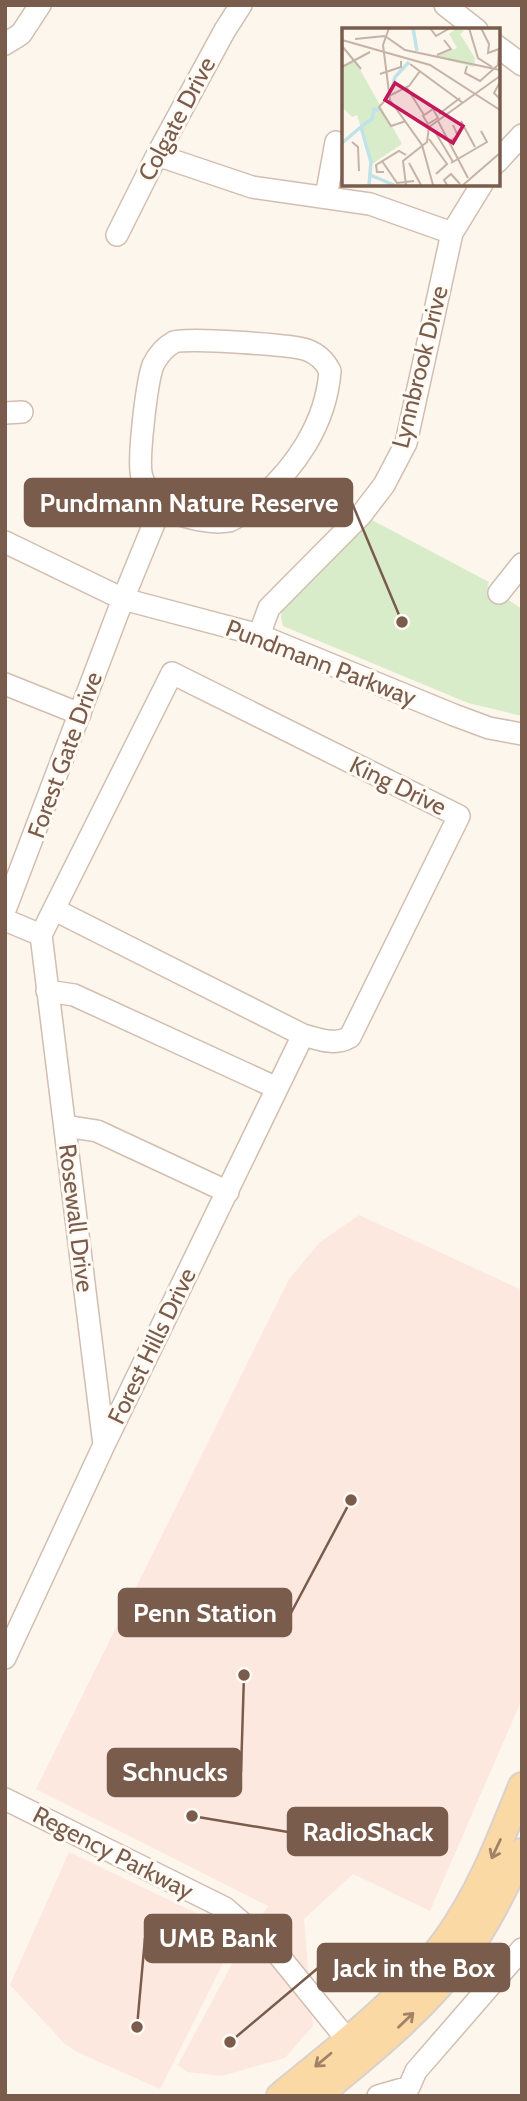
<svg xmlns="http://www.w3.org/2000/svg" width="527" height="2101" viewBox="0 0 527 2101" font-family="Cabin,sans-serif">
<rect width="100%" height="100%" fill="#fdf6ec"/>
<path fill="#fde8e0" d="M359,1215l163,75v409l-92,212 -77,-37 -49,45 9,107 -28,32 -63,18 -35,-4 -9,-7 65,-122 25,-37 -232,-117 253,-510 31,-37z
M69,1852l169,81 -78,156 -83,-37 -12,-8 -55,-59z"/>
<path fill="#d8ecc9" d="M370,519l119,63 -2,4 35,23v107l-54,-13 -185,-77 -2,-9 1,-7 76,-76z"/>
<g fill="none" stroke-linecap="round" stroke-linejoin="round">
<defs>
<path id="minor" d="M445,5l32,25
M5,44l16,-10 19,-29
M497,46l25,19
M157,155l95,32 118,17 82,29
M497,162l25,-27
M326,197l10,-55
M117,235l40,-80 68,-125 16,-25
M5,413l17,-1
M5,542l118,57 136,36 195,80 35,13 33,6
M499,593l23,-29
M259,635l10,-27 92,-93 23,-30 22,-42 46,-210 30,-49
M5,684l75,30
M5,910l118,-311 37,-90c21,6 47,16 69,12 9,-3 19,-12 26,-18 40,-34 71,-79 75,-132 -5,-10 -12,-17 -23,-21 -13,-5 -124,-13 -133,-8 -9,5 -16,13 -21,23 -6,16 -16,97 -11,112 3,11 12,22 18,32
M55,910l248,125c16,4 32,11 47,2l109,-221 -287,-143 -131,262 63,510
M5,920l36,15
M47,991l27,4 203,93
M65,1126l32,5 131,61
M5,1658l99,-213 199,-410
M5,1799l220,109 51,44 82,101
M378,2096l31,-9 7,-16 106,-122"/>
<path id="major" d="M280,2096c56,-46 125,-98 167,-157 33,-46 54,-101 75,-153
M317,2096c54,-44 109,-88 150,-145 22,-30 38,-66 55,-99"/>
</defs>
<use href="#minor" stroke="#d1beb0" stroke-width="24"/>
<use href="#major" stroke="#dad1cd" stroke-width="30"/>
<use href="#minor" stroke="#fff" stroke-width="21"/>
<use href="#major" stroke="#fbd9a5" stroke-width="26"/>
</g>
<defs><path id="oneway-shaft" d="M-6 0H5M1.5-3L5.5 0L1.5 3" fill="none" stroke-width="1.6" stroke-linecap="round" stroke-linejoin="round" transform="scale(1.75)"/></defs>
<g stroke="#a18267">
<use href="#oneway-shaft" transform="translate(496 1849) rotate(115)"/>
<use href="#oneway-shaft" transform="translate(406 2020) rotate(-44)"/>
<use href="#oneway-shaft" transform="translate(323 2060) rotate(140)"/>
</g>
<g text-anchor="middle" stroke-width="6" stroke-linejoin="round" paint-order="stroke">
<g font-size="24" fill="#7a5c4d" stroke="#fffaf3">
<text transform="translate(177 119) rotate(-62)" y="8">Colgate Drive</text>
<text transform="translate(420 367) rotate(-76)" y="8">Lynnbrook Drive</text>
<text transform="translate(321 663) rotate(21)" y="8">Pundmann Parkway</text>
<text transform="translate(65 755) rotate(-70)" y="8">Forest Gate Drive</text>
<text transform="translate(398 786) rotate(26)" y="8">King Drive</text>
<text transform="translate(76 1218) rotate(83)" y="8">Rosewall Drive</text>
<text transform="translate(152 1346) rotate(-64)" y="8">Forest Hills Drive</text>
<text transform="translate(113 1853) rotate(27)" y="8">Regency Parkway</text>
</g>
</g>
<g transform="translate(342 28)">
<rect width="158" height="158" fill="#fdf6ec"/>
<path d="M115,0l7,3 -4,3 15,24 -1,9 -39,-10 22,-9 -8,-14zM12,31l48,85 -30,20 -15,-49 -5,2 -10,-10v-39z" fill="#d8ecc9"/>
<path fill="none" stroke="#bfe3e8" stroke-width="3.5" d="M71,0l4,23M50,61l3,-12 14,-15M0,115l20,-17M28,147l24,10M27,157l2,-23 -10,-35 11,-8 2,-10 5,1"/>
<path fill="none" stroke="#c5b3a7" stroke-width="2" d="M47,0l-6,17 7,55 32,45 11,40M88,0l6,8 14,-8M127,0l9,30 14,9M43,8l20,14 95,20M13,11l30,-3M0,12l88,25 70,45M0,18l19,23M95,27l14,-6 -7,-9M68,36l53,39M125,38l-2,7 15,8 18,-16 1,-16 -11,4 1,-9 -8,-16M0,39l28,-15M38,46l21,-7v-6M158,54l-6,11 6,6M65,60l17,27M47,68l20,-10 11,-15M46,69l-9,10 12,19 15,-5M91,81l5,9 -10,6 -5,-8zM97,86l21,-16M96,93l30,57M119,93l14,26M92,102l19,32M87,111l18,25 -11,10M10,114l6,5 1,24M106,114l10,-6 -5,-11M40,133l15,22 17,-2M67,135l12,22M109,135l36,-21 -6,-11M42,144h-7l-1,-7 23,-14 7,4M64,157l-3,-24 24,-19 2,-15 71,-51M105,157l-3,-5 7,-6 9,10M121,157l37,-32"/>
<path fill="#c2185b" fill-opacity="0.15" stroke="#c2185b" stroke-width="3.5" d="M53,55l68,43 -10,17 -68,-43z"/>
<rect width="158" height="158" fill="none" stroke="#7a5c4d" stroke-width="3.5"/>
</g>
<path fill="none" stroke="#7a5c4d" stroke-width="2.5" d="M402 622L352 503M351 1500L291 1613M244 1675L241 1772M192 1816L288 1832M137 2027L145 1938M230 2042L318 1968"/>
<g fill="#7a5c4d" stroke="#fffaf3" stroke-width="2.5">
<circle cx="402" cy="622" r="7"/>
<circle cx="351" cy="1500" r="7"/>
<circle cx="244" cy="1675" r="7"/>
<circle cx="192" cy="1816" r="7"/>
<circle cx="137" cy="2027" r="7"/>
<circle cx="230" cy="2042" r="7"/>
</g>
<g fill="#7a5c4d" stroke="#7a5c4d" stroke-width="2.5">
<rect x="25" y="479" width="327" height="47" rx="7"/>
<rect x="119" y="1589" width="172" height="47" rx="7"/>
<rect x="108" y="1749" width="133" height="47" rx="7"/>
<rect x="288" y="1808" width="159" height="47" rx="7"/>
<rect x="145" y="1915" width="146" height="47" rx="7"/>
<rect x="318" y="1944" width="191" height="47" rx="7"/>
</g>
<g font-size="26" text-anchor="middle" font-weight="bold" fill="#fff">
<text x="189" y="512">Pundmann Nature Reserve</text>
<text x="205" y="1622">Penn Station</text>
<text x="175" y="1781">Schnucks</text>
<text x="368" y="1841">RadioShack</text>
<text x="218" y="1947">UMB Bank</text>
<text x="414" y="1977">Jack in the Box</text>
</g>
<rect width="527" height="2101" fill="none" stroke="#7a5c4d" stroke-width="14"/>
</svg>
